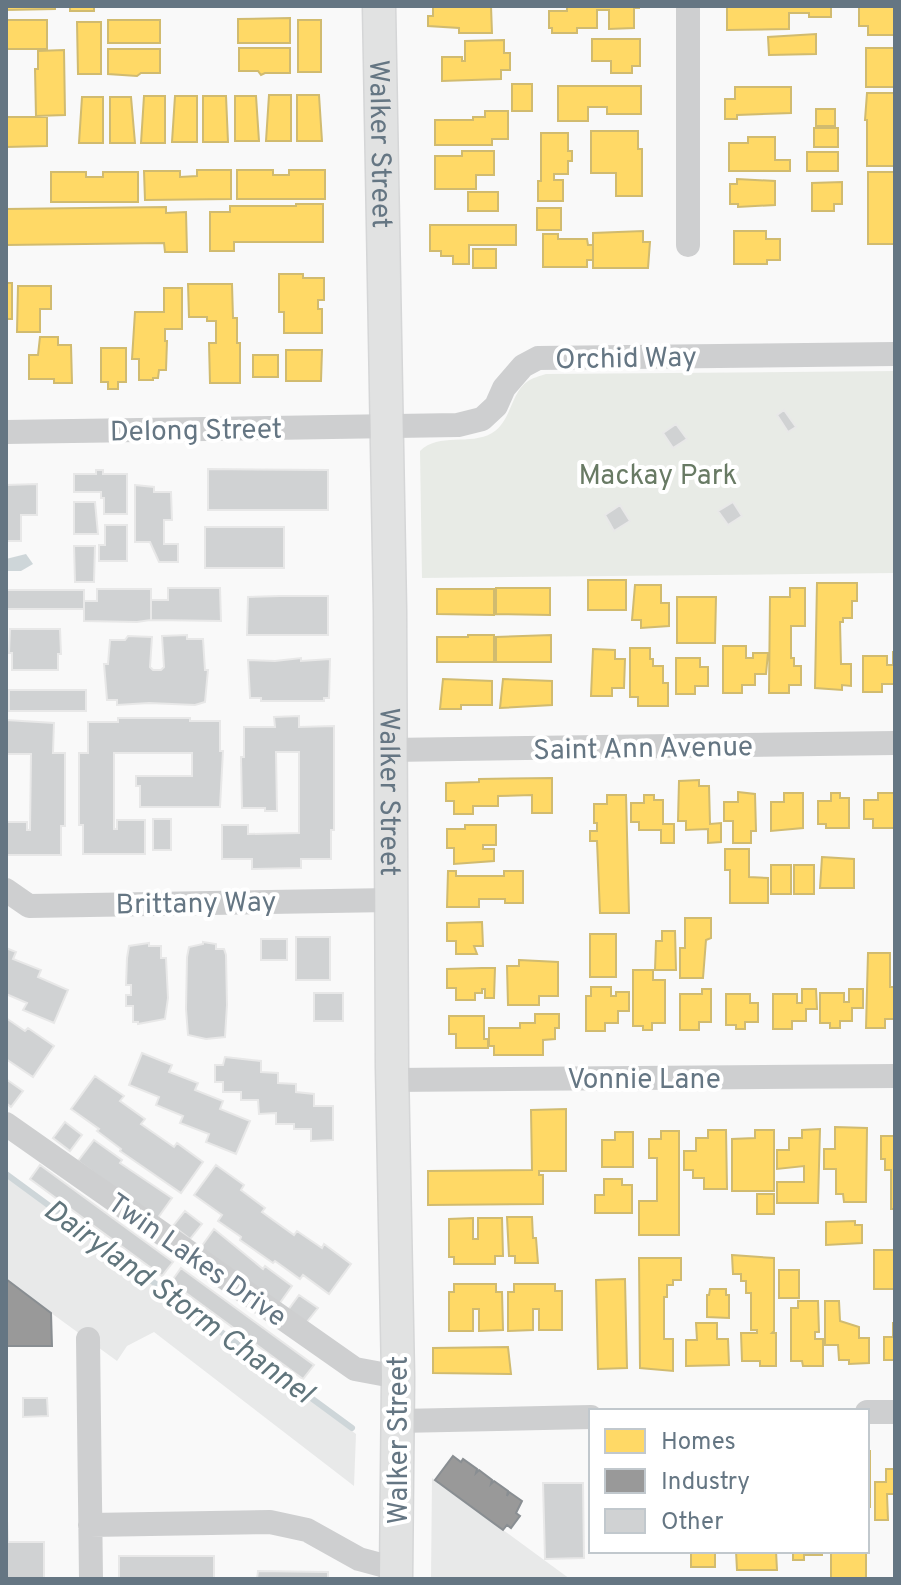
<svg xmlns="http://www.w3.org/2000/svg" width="901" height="1585" viewBox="0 0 901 1585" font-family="Overpass,sans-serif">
<rect width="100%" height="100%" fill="#f9f9f9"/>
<path fill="#e8e9e9" d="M6,1177l350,257 -2,52 -200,-154 -27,14 -10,15 -111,-81z
M432,1478l138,101h-139z"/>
<path fill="#e8ebe6" d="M895,371v202l-473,5 -2,-127c19,-19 50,-5 72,-18 20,-12 18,-40 36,-52 4,-3 12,-5 18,-7z"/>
<path fill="#ced6d9" d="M26,554l7,10 -12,7h-15v-12z"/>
<path fill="#ffd966" stroke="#d1bb6f" stroke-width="2" d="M6,6h49v3l-49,1z
M70,6h24v5h-24z
M433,6h58l1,27h-33v-5l-31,-2v-10h5z
M570,6h69v2h-5v20l-25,1v-19h-12v18h-20v5h-25v-5h-3v-17h18v-4z
M727,6h104v11h-22v-4h-20v16l-62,1z
M859,6h36v29h-27v-9h-9z
M290,18v25h-52v-24z
M6,20h41v29h-41z
M108,20h52v23h-52z
M298,20h23v52h-23z
M77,22h24v52h-23z
M816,34v20l-47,1 -1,-18z
M592,39h48v27h-8v7h-21v-12h-19z
M504,40v13h6v17h-9v9l-59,2v-24h20v4h3v-20z
M239,48h51v25h-25l-4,2 -3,-4h-19z
M866,48h29v39h-29z
M108,49h52v24h-19l-4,3 -29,-2z
M64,50l1,65 -29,1 -1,-47h3v-18z
M512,84h20v27h-20z
M558,86h83v28h-34v-7h-19v14h-30z
M735,87h56v26l-54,2v4h-12v-20h10z
M867,93h28v73h-28v-46h-2z
M269,95h22v46h-25z
M297,95h22l3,46h-25z
M144,96h21v47h-24z
M175,96h22v46h-25z
M203,96h23l2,46h-25z
M235,96h21l3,45h-24z
M82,97h21v46h-24z
M110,97h21l4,46h-25z
M816,109h19v17h-19z
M485,111h23v28h-16v6h-57v-25h38v-3h12z
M6,117h41v29l-41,1z
M814,128h24v19h-24z
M591,131h47v18h4v47h-26v-23h-25z
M541,133h27v18h4v10h-4v13h-14v6h9v21h-25v-20h3z
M748,137h27v23h15v11h-61v-28h19z
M462,151h32v24h-18v14h-41v-33h27z
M807,152h31v19h-31z
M197,170h34v29l-86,1 -1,-29h36v6l17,-1z
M237,170h36v5h16v-5h36v29h-88z
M51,172h35v5h17v-5h35v30h-87z
M868,172h27v72h-27z
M737,179l38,2v24l-37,2v-3h-8v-20h7z
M842,182v22h-8v7h-22v-28z
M468,192h30v19h-30z
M296,204h27v38h-89v9h-24v-39h20v-6h66z
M166,207v6l20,-1 1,40h-22l-1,-9 -158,2v-36z
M537,208h24v22h-24z
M430,225h86v20h-47v19h-16v-8h-12v-5h-11z
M643,231v11h7l-2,26h-55v-35z
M734,231h32v8h14v21h-13v4h-33z
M543,234h15v5h29l1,6h5v15h-6v7h-44z
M473,249h23v19h-23z
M279,274h24v4h21v22h-6v9h4v24h-38v-21h-5z
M6,283h6v36h-6z
M188,284h44l1,34h4v25h3v40h-30l-1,-40h7v-22h-9v-4h-18z
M18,286h33v23h-11v23h-23z
M164,288h18v41h-17v12h2l-1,29h-7l-1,8h-5v2h-14v-21h-7l3,-47h29z
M40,337h18v8h13l1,38h-18v-4h-25v-24h9z
M101,348h25v34h-8v7h-10v-7h-7z
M286,350h36l-1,31h-35z
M253,355h25v22h-25z
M588,580h38v30h-38z
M817,583h40v18h-5v17h-9v4h-3l1,42h10v22l-9,-1v5l-27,-2z
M635,585h26v18h8v23l-28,2v-8h-9z
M496,588h54v27l-54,-1z
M790,588h15v38h-14v32h3v8h7v19h-12v8h-20l1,-96h20z
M437,589h57v26l-57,-1z
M677,597h39l-1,46h-38z
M468,635h26v27h-57v-25h31z
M551,635v27h-55v-25z
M723,646h23v12h7v-5h15l-2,21h-11v11h-13v8h-19z
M630,648h20v11h3v7h10v17h5v23h-30v-9h-8z
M593,649l22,1v9h10l-1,29h-12v8h-21z
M893,652h2v32h-13v8h-19v-36h24v9h6z
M676,658h24v9h8v19h-13v8h-19z
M443,679l49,2v24h-31v4h-21z
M503,679l49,2v24l-52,3z
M552,778v35h-20v-18l-34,1v10h-25v8h-19v-13h-8v-18l33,-1v-3z
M699,780v6h10l1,38 11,-1v19l-13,1v-14l-22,1v-9h-8l1,-40z
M738,792l17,2 1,37h-5v12h-18v-22h-9v-19h14z
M784,793h19v35l-32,3v-29h13z
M831,793h9v5h9v30h-23v-4h-8v-23h13z
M878,793h17v35h-22v-9h-9v-19h14z
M607,795h19l3,118h-29l-3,-72h-7v-10h7v-8h-3v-19h13z
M644,795h10v5h9v24h11v19h-13v-13h-22v-8h-8v-19h13z
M465,825h31v20h-13v4h11v12l-40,3v-16h-7v-19h18z
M725,849h24v28l19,1v25h-38v-33h-5z
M822,857l32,2v29h-34z
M771,865h20v29h-20z
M794,865h20v29h-20z
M448,871h8v5h48v-5h19v32h-18v-4h-26v8h-32z
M685,918h26v20l-5,2 -3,38h-23v-30h5z
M482,922l1,24h-9l3,8h-21v-13h-9v-18z
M662,931h13l1,39h-21l1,-29h6z
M590,934h26v43h-26z
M868,953h22v34h5v32h-10v9h-19z
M519,960l39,2v34h-19v9h-31l-1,-39h12z
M482,968h13l-1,30h-9v-9h-3v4h-7v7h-19v-12h-9v-19z
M633,970h20v10h12v43h-13v7h-9v-4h-10z
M591,987h20v9h5v-4h13v19h-11v12h-13v8h-19v-35h5z
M702,989h9v33h-12v8h-19v-36h22z
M802,989h14l1,20h-11v12h-14v8h-19v-35h24v9h5z
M849,989h14v19h-11v13h-12v7h-10v-5h-10v-30h24v9h5z
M726,994h24v9h8v19h-13v7h-9v-4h-10z
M535,1014h24v14h-4v11l-12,1v15h-49v-9h-5v-18h31v-5h15z
M449,1016h35v23h4v9h-32v-14h-7z
M566,1109v62h-27v4h4v29l-115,1v-34l104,-1 -1,-60z
M835,1127l32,1 -1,74h-22l-1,-8h-7v-25h-12v-20h11z
M894,1128l1,81h-4v-39h-6v-11h-4v-23h13z
M820,1129l-2,74h-41v-21h27v-16l-27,3v-19h12v-12h13v-8z
M708,1130h18l1,59h-23v-11h-11v-8h-9v-19h12v-13h12z
M755,1130h19v61h-42v-52l23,-1z
M661,1131h18v104h-40v-34h18v-43h-8v-19h12z
M615,1132h18v35h-31v-27h13z
M604,1179h18v6h10v28h-37v-18h9z
M757,1194h17v20h-17z
M507,1217h25l1,21h3l2,25h-23v-7h-6z
M473,1218v21h5v-21h24l1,38h-8v8h-41v-7h-5v-38z
M855,1221v4h7v18l-36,2v-23z
M874,1250h21v39h-21z
M732,1255l42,3v73l-2,2h4v33h-16v-5h-18l-1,-28h16v-3h-6v-37h-5v-12h-5v-7h-8z
M639,1258h42v22h-8v5h-6v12h-3v42h9v32l-33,-3z
M779,1270h20v28h-20z
M625,1279l2,89 -29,1 -2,-89z
M454,1284h42v8h6l1,38 -24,1v-22h-6v22h-24v-39h5z
M514,1284h41v7h7v39h-23v-21h-6v21l-25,1v-39h6z
M710,1289h16v6h3v23l-22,-1v-22h2z
M798,1301h20l1,31h-4v7h8v27h-20l-1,-5h-11v-53h7z
M825,1301h14l1,20 19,6v11h10v25l-20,1v-4h-10l-1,-15h-13z
M696,1323h21v16h11l1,26 -43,1v-26h11z
M893,1323h2v37h-11v-23h9z
M508,1347l3,27 -78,-1v-25z
M867,1451h3v56h-3z
M886,1469h9v27l-1,-2h-7l1,26h-13v-38h11z
M691,1551h24v16h-24z
M736,1551h40l1,19h-40z
M793,1551h29v4h-18v5h-11z
M831,1552h35v26h-35z"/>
<path fill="#999" stroke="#898e92" stroke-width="2" d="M6,1279l45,34 1,33h-46z
M453,1456l8,6 2,-3 14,10 -1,4 3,-3 13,10 -1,4 3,-3 14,10 -1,5 2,-4 13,9 -6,12 4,3 -9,12 -4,-3 -4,5 -68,-50z"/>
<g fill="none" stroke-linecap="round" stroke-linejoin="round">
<path stroke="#ced6d9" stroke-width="6" d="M6,1174l346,254"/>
</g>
<path fill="#d0d2d3" stroke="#e8e8e8" stroke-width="2" d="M784,410l12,17 -8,5 -11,-17z
M676,424l11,15 -14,9 -10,-15z
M208,469l120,1v40h-120z
M96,470h7v4h24v40h-23v-16h-3v-6h-27v-18h22z
M37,484v31h-16v26h-15v-56z
M135,485l19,2v5h17l1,28h-8v24h14v18h-19l-9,-20h-15z
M74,502h21l3,32h-24z
M733,502l9,14 -14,9 -10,-14z
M620,505l10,16 -16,10 -9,-16z
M105,525h22v36h-28v-16h6z
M205,527h79v41h-79z
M74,546h21l-1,36h-19z
M168,588h52l1,33 -70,-1v-20h17z
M97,589h54v31l-14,2 -53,-1v-20h13z
M7,590h77v19h-77z
M280,596h48v39h-81l1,-38z
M10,629h50l1,25h-3v16h-46v-17h-3z
M187,635v4h16l2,31h3l-3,32 -10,3 -46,-2 -32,2v-5h-10l-3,-36h4l2,-24h15l3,-4 24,1 -2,30 3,3h8l3,-3 -2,-31z
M301,658v3l29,-2 -1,39h-5v3h-63v-3h-11l-2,-38 27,1z
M9,690h77v21h-77z
M299,716v11l35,-1v104h-3v29h-30v9l-49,1v-10h-30v-34h26v9l51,-1v-81h-23l1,59h-12v-3h-23l-1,-51h3v-30h31l-1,-10z
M118,718h72v3h30v30h3l-3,56h-80v-21h-4v-10h56v-23h-78v76h3v-9h28v34h-62v-29h-4v-72h9v-31h30z
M6,720l48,3 -1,30h12v73h-4v29h-55v-33h21v8h3l1,-76h-25z
M153,819h18v31h-18z
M296,937h34v43h-34z
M261,939h26v21h-26z
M203,942l13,2v5h8l2,6 1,50 -2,32 -19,2 -18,-4 -2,-26 1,-52 2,-10 14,-3z
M149,943v3h12v12h5l2,40 -3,21 -27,5v-2h-5v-16h-7v-11h5v-10h-5l1,-27 2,-12z
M6,948l10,4 -3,7 28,11 -3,7 30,13 -14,33 -31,-13 4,-7 -21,-9z
M314,993h29v28h-29z
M6,1018l19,13 3,-3 26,18 -21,31 -27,-18z
M142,1053l30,12 -3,7 29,11 -3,7 28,11 -3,8 30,12 -14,33 -30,-12 3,-8 -29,-11 3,-7 -27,-11 3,-8 -30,-12z
M225,1057l36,4v11l17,1v10l18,1v8l18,2v12h19v34l-22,1v-12h-17v-5h-18v-11l-17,1 -1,-14h-17v-8h-18v-10h-8v-17h8z
M95,1076l29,20 -4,5 25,18 -4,5 33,23 3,-4 26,19 -22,31 -61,-42 1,-2 -24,-18 2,-2 -28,-20z
M6,1079l17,12 -12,16 -5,-4z
M65,1122l17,13 -12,16 -17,-13z
M94,1140l28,20 -2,3 52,35 -15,21 -79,-58z
M40,1165l133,97 -11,14 -132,-97z
M216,1165l28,20 -3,5 24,18 -3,4 32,23 3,-4 25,17 2,-4 27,20 -22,30 -26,-19 -3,4 -25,-18 -2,2 -33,-23 1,-3 -23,-16 4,-6 -28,-20z
M185,1211l17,13 -12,15 -17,-13z
M214,1229l49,40 2,-3 27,20 -15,21 -78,-57z
M181,1268l133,97 -11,14 -132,-97z
M299,1295l19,13 -12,15 -18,-13z
M23,1398h24l1,18 -25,1z
M543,1483h40l1,75 -39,1z
M6,1499l2,43h36v37h-38z
M119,1556h95v23h-95z
M258,1571l70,1v7h-71z"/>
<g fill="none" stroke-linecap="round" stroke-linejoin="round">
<defs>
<g id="secondary">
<path id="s1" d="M379,6l11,604 2,458 6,309 -2,202"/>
</g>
</defs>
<use href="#secondary" stroke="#d5d6d7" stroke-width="35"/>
<path stroke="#cecfd0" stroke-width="24" d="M688,6v239
M6,432l452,-7 24,-6 14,-13 8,-18 19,-22 15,-8 357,-4
M390,750l505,-7
M6,890l23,16 362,-6
M393,1080l502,-4
M6,1124l349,245 43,8
M88,1339l3,240
M867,1412h28
M398,1421l193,-4
M90,1525l180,-3 37,8 52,29 37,10"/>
<use href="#secondary" stroke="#e1e2e2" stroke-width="32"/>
</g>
<g text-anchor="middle" stroke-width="8" stroke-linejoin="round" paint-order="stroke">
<g font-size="28" fill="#657683" stroke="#fff">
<text dy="10" stroke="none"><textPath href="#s1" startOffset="138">Walker Street</textPath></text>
<text transform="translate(626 357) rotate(-1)" y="10">Orchid Way</text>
<text transform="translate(196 429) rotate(-1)" y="10">Delong Street</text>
<text transform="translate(643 747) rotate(-1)" y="10">Saint Ann Avenue</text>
<text dy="10" stroke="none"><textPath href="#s1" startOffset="786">Walker Street</textPath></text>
<text transform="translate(196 902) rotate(-1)" y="10">Brittany Way</text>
<text x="644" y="1088">Vonnie Lane</text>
<text transform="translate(198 1259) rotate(35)" y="10">Twin Lakes Drive</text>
<text transform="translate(397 1440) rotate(-90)" y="10">Walker Street</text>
</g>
<g font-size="28" fill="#687a64" stroke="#fff">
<text x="658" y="484">Mackay Park</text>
</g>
<g font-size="30" font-style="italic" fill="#60757c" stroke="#fff">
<text transform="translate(179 1301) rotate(36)" y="10">Dairyland Storm Channel</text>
</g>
</g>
<rect width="901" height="1585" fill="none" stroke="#657683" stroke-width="16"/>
<rect x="589" y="1409" width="280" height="144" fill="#ffffff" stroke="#c1c8cd" stroke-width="2"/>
<rect x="605" y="1429" width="40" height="24" fill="#ffd966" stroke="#c1c8cd" stroke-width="2"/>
<text x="661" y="1449" font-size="24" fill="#657683">Homes</text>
<rect x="605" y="1469" width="40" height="24" fill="#999999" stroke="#c1c8cd" stroke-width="2"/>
<text x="661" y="1489" font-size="24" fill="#657683">Industry</text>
<rect x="605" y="1509" width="40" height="24" fill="#d0d2d3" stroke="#c1c8cd" stroke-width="2"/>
<text x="661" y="1529" font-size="24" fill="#657683">Other</text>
</svg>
